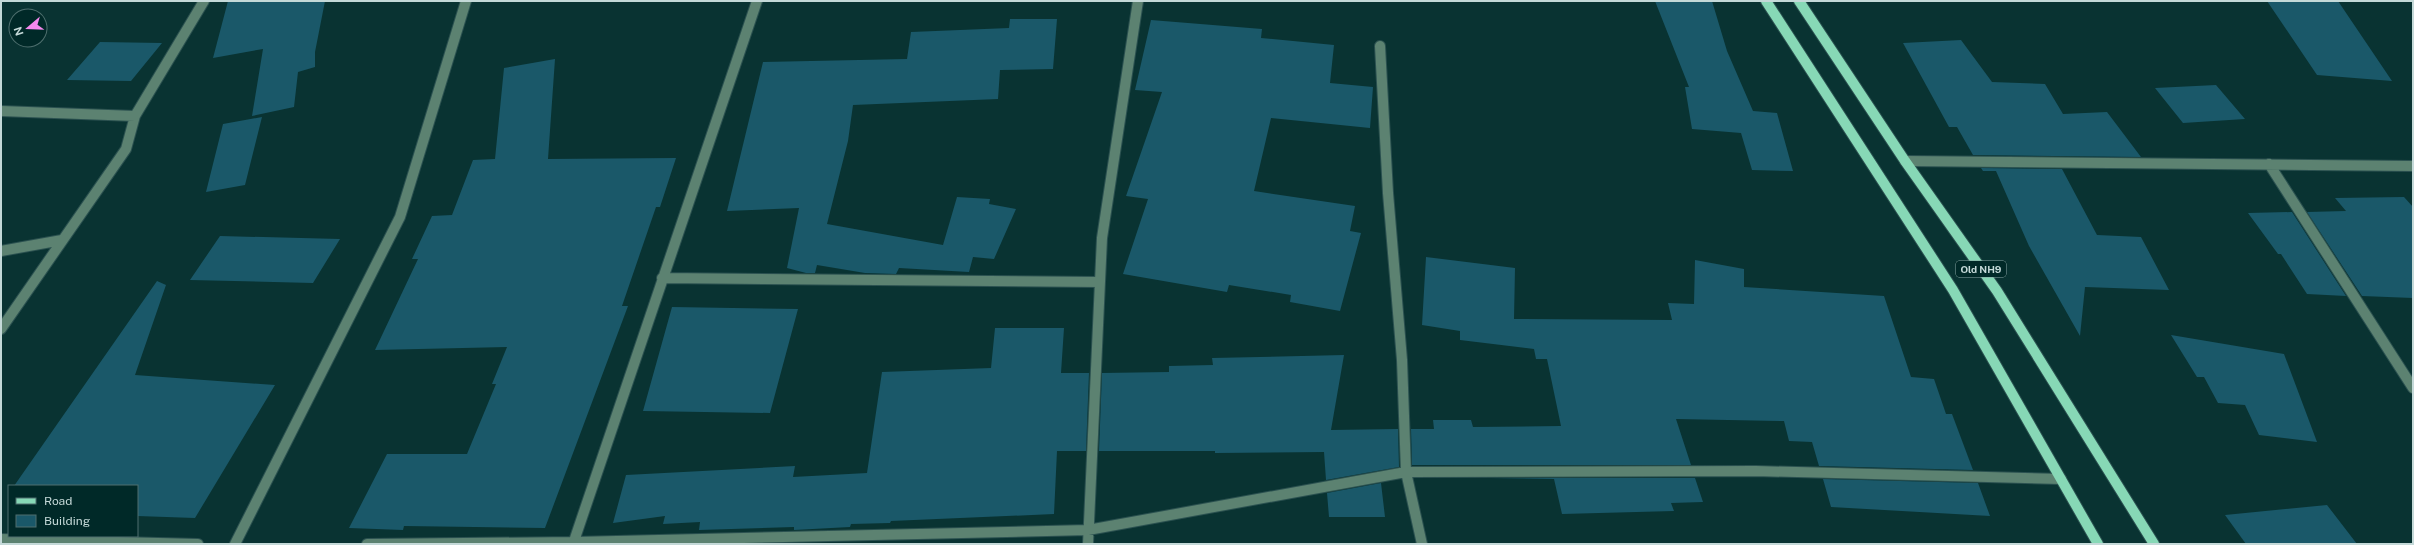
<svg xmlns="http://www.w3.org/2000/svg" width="2414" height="545" viewBox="0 0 2414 545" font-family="'Public Sans',sans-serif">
<rect width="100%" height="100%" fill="#093332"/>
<path fill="#1a5869" d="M228,1h97l-10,51v15l-17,5 -4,35 -42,9 11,-67 -50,9z
M1655,1h57l15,50 26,60 24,2 16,58 -41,-1 -11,-37 -49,-4 -7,-42h4z
M2267,1h71l54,80 -75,-6z
M1010,19h47l-4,50 -53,1 -2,29 -145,6 -5,36 -21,83 116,21 14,-48 33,2 -1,5 27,5 -22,50 -21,-2 -4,15 -70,-4 -3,6 -31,-1 -48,-8 -2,8h-9l-19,-5 12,-60 -72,3 36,-149 144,-3 4,-27 98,-4z
M1151,20l111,9 -1,9 73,7 -4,38 43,4 -3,41 -99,-10 -17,73 101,15 -5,25 11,2 -21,78 -50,-9 1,-7 -62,-10 -2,7 -104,-18 25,-75 -22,-3 36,-104 -27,-2z
M1961,40l31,42 53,2 18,30 44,-2 34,45 -168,-2 -16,-28h-8l-46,-84z
M100,42l62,1 -31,38 -64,-1z
M555,59l-7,100 128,-1 -16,49h-4l-34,99h6l-83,222 -141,-2 -1,4 -54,-2 38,-74h80l29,-70h-4l15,-37 -132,3 43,-91h-6l20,-43 20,-1 21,-55 22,-1 9,-91z
M2216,85l29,34 -62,4 -28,-35z
M262,117l-17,68 -39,7 17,-68z
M1981,168l81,1 35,66 44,2 28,53 -84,-3 -5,49 -51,-90 -33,-75h-13z
M2404,197l9,10v91l-51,-2 -55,-84 39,-1 -11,-13z
M2292,212l54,84 -39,-2 -26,-40h-3l-30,-41z
M220,236l120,3 -27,44 -123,-3z
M1426,257l89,11 -1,51 158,1 -4,-17 26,1 1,-44 49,9v18l140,9 27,81 23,2 12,35h6l21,56 -154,-4 -7,-24 -23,-1 -5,-20 -108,-2 15,46h-279l-1,-36h23l-1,-9h38l2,7 88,-1 -14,-67h-11l-2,-10 -74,-9v-9l-38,-6z
M157,281l9,4 -31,90 140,10 -80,133 -58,-2v-30h-123z
M672,307l126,2 -28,104 -127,-2z
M995,328h69l-3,45h28l-3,78h-29l-3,63 -163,7 -1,2 -39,1 -1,3 -56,3v-3l-95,3 1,-8 -37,2 2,-8 -52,7 13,-48 169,-9 -2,11 74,-4 15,-101 109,-4z
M2171,335l113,19 33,88 -58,-7 -14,-30 -27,-2 -14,-26h-7z
M1344,355l-13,75 67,-1 1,38 -73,13 -2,-28 -109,1v-2h-116l3,-78 67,-1v-6l44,-1 -1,-7z
M1490,478h205l8,24 -32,1 3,8 -112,3 -8,-35z
M1823,479l155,4 12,33 -159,-9z
M1381,483l4,34h-56l-2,-24z
M2327,505l30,39h-111l-21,-29z"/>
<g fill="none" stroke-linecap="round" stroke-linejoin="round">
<defs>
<path id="minor" d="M1380,46l8,147 14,167 4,112 16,72
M1,111l134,5
M1905,161l508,5
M2269,164l144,224
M1,251l61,-11
M662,278l437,4
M1,329l125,-180 9,-33 69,-115
M1,539l197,5
M235,544l165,-327 66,-216
M367,544l207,-2 514,-12 318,-58 350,-1 305,8
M573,544l184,-543
M1088,544l14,-306 36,-237"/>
<path id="major" d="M1766,1l187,289 145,254
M1799,1l106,160 92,130 157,253"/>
</defs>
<use href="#minor" stroke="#2b5150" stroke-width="12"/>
<use href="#major" stroke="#2b5150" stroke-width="12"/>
<use href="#minor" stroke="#5c8271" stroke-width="10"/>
<use href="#major" stroke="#87d8b6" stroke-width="10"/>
</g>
<g text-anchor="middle" stroke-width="3.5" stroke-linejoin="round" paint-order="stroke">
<rect fill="#002928" stroke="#89a4a3" stroke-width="1" x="1956" y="261" width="50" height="16" rx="3"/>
<g font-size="10" font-weight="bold" fill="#c4d9d8">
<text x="1981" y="273">Old NH9</text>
</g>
</g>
<rect width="2414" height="545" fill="none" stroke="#c4d9d8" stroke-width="4"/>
<rect x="8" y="485" width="130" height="52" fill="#002928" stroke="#4e6f6e"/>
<rect x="16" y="498" width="20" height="6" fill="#87d8b6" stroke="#4e6f6e"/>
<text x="44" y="505" font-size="12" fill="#c4d9d8">Road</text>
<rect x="16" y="515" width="20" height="12" fill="#1a5869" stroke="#4e6f6e"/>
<text x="44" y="525" font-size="12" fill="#c4d9d8">Building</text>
<g transform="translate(28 28) rotate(251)"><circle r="19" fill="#002928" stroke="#4e6f6e"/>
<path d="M0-3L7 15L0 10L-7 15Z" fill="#f589ee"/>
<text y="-6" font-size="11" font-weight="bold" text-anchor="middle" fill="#c4d9d8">N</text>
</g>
</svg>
